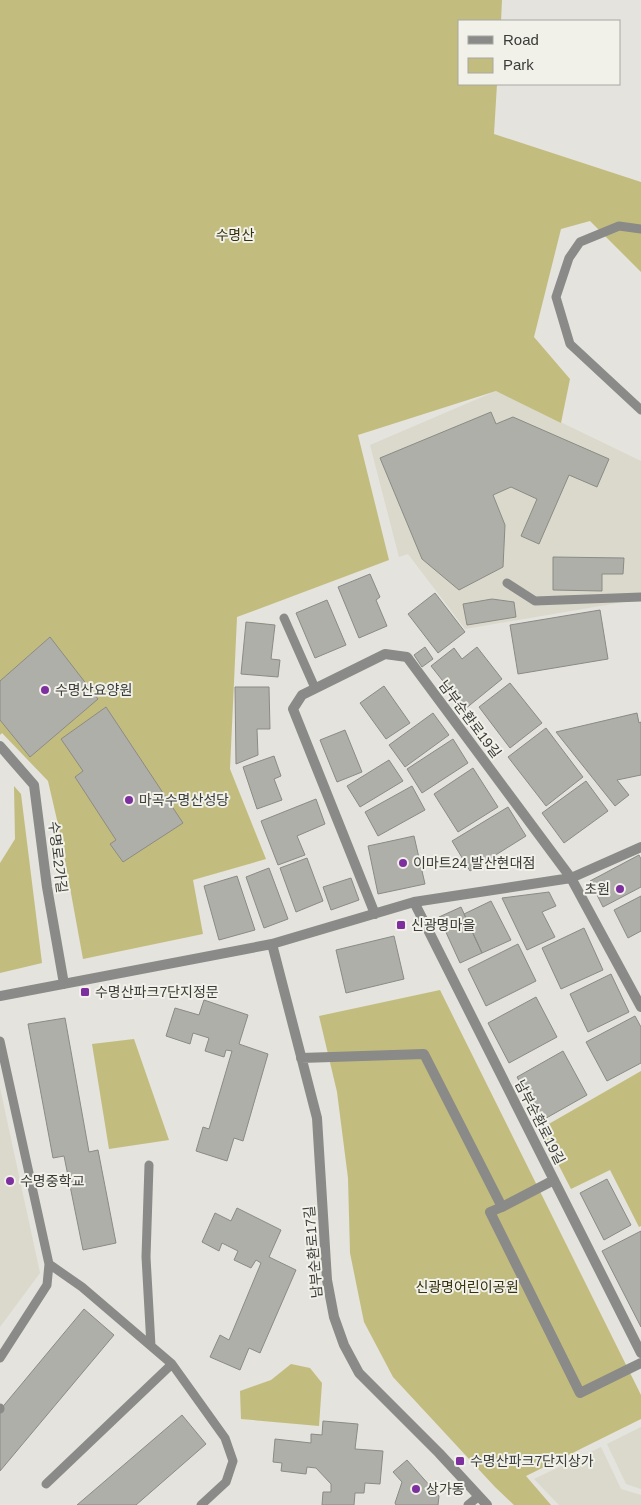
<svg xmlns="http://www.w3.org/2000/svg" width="641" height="1505" viewBox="0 0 641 1505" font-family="Helvetica,'Noto Sans KR',sans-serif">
<rect width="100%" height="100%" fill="#e4e3dd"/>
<path fill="#dad9cc" d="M496,391l145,70v138l-176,30 -57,-75 -9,3 -29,-112z
M0,1088l40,185 -40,54z
M641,1427v62l-15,-5 -19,-40z
M601,1447l20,42 20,6v10h-82l-25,-26z"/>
<path fill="#c2bd7e" d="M0,0h502l-1,21h-41v63h37l-3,50 147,48v90l-51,-51 -29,8 -27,108 36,42 -9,44 -65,-32 -138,44 31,125 -152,57 -7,152 36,90 -73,21 10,54 -120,25 -23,-126 -12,-52 -46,-48 -2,2z
M14,786l7,8 21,169 -42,10v-110l15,-24z
M440,990l201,405v24l-115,57 25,29h-37l-19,-18 -102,-110 -29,-55 -14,-69 -2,-75 -11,-86 -18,-76z
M134,1039l35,101 -60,9 -17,-105z
M641,1071v155l-2,1 -29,-57 -39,19 -31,-60z
M291,1364l19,4 12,15 -3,43 -78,-7 -1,-28 31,-11z"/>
<path fill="#afafa9" stroke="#8b8b85" d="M491,412l5,12 17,-7 96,42 -12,28 -28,-12 -30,69 -18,-8 16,-37 -26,-12 -18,8 12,30 -2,42 -44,23 -37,-31 -42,-101z
M553,557l71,1 -1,16h-21v17l-49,-1z
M370,574l10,23 -4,3 11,26 -28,12 -21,-51z
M435,593l30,39 -27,21 -30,-39z
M492,599l22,3 2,15 -49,8 -4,-21z
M327,600l19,45 -31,13 -19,-45z
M600,610l8,49 -90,15 -8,-49z
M246,622l29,3 -4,34 9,1 -2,17 -37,-3z
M50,637l48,62 -68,58 -30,-37v-39z
M425,647l8,12 -11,8 -8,-12z
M477,647l25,32 -37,30 -34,-43 23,-18 8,11z
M510,683l32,40 -32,25 -31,-41z
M384,686l26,37 -24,16 -26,-36z
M235,687h34l1,42h-13l1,26 -22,9z
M106,707l77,116 -60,39 -13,-18 6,-4 -41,-63 8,-6 -22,-32z
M433,713l16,22 -44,32 -16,-22z
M637,713l2,10 2,-1v53l-24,5 12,15 -14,11 -59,-74z
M546,728l37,49 -37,29 -38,-49z
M345,730l17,42 -25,10 -17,-42z
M453,739l15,24 -46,30 -15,-24z
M274,756l7,20 -7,3 8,21 -25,9 -14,-42z
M389,760l14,21 -43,26 -13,-21z
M473,768l25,39 -40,25 -24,-38z
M586,781l22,30 -44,32 -22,-30z
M412,786l13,24 -47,26 -13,-24z
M316,799l9,25 -28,12 8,19 -27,10 -17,-44z
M508,807l18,29 -56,35 -18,-30z
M414,836l11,48 -47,10 -10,-48z
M639,855l2,4v28l-38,20 -13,-26z
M307,858l16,43 -27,11 -16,-44z
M269,868l19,51 -24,9 -18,-51z
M237,876l18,54 -36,10 -15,-54z
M351,878l8,22 -28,10 -8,-23z
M549,892l7,14 -14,6 13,25 -28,13 -25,-52z
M641,896v35l-13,7 -14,-28z
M491,901l20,39 -29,13 -18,-39z
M461,907l21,46 -22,10 -21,-46z
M584,928l19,42 -42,19 -19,-41z
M394,936l10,43 -58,14 -10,-43z
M518,944l18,37 -50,25 -18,-37z
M611,974l18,38 -41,20 -18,-38z
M536,997l21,40 -48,26 -21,-40z
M204,1000l44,15 -9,29 29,10 -25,87 -9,-3 -7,23 -31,-10 7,-24 6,2 23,-78 -6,-1 -2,7 -19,-6 4,-13 -16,-5 -3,11 -24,-8 9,-28 24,7z
M635,1016l6,11v36l-34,18 -21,-39z
M65,1018l24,134 9,-2 18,93 -33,7 -19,-94 -11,2 -25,-134z
M563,1051l24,44 -46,26 -24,-44z
M607,1179l24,46 -27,15 -24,-47z
M237,1208l44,22 -12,27 27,13 -36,83 -11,-5 -9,22 -30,-13 10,-22 9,5 32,-77 -5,-3 -5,8 -17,-8 4,-9 -16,-8 -3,8 -17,-9 13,-29 16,8z
M641,1231v96l-39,-76z
M84,1309l30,26 -114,136v-61z
M182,1415l24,29 -70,61h-59z
M323,1421l35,3 -3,25 28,2 -3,33 -15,-1 -1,10h-9l-1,12h-32l1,-13h8v-8l-15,-16 -9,-1 -1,7 -25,-3 1,-8 -9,-1 2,-23 36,4v-9l11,1z
M407,1460l32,36 -1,9h-42l-1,-2 7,-21 -9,-10z"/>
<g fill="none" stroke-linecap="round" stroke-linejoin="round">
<path stroke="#8a8a88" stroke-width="9" d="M641,229l-22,-3 -39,16 -11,16 -13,39 14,47 71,66
M507,583l28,18 106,-4
M284,618l31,70
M0,1041l49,223 33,23 90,77 53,74 8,23 -7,21 -25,23
M149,1165l-3,92 5,89
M0,1358l47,-73 2,-21
M0,1408v1
M46,1484l126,-120
M468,1505l11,-9"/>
<path stroke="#8a8a88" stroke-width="10" d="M0,746l34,39 13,102 17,97
M414,902l227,451
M375,914l-82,-205 9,-14 83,-41 22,3 164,221 70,129
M272,944l45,174 10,162 7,37 10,28 15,28 80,80 48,52
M0,996l272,-52 142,-42 157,-24 70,-31
M301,1058l123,-4 78,153 52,-27
M502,1207l-12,5 90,181 61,-30"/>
</g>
<g fill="#7e2f9f" stroke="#f1f1ea" stroke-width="2">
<circle cx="45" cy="690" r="5"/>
<circle cx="129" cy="800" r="5"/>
<circle cx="403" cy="863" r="5"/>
<circle cx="620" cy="889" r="5"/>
<rect x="396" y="920" width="10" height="10" rx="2.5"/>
<rect x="80" y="987" width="10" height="10" rx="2.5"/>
<circle cx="10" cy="1181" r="5"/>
<rect x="455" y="1456" width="10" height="10" rx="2.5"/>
<circle cx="416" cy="1489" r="5"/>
</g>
<g text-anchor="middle" stroke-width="4" stroke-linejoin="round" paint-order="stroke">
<g font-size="14" fill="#35320c" stroke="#f1f1ea">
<text x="235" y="240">수명산</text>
<text x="467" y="1292">신광명어린이공원</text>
</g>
<g font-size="14" fill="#3b3b38" stroke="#f1f1ea" text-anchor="start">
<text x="55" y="695">수명산요양원</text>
<text x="139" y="805">마곡수명산성당</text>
<text x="413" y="868">이마트24 발산현대점</text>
<text x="610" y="894" text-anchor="end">초원</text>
<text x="411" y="930">신광명마을</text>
<text x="95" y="997">수명산파크7단지정문</text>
<text x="20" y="1186">수명중학교</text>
<text x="470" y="1466">수명산파크7단지상가</text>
<text x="426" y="1494">상가동</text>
</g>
<g font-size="14" fill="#3b3b38" stroke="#f1f1ea">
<text transform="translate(470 719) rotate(53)" y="5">남부순환로19길</text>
<text transform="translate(58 857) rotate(83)" y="5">수명로2가길</text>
<text transform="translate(540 1122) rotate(63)" y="5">남부순환로19길</text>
<text transform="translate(313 1252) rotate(-95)" y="5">남부순환로17길</text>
</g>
</g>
<rect x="458" y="20" width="162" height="65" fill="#f1f1ea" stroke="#a8a8a3"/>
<rect x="468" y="36" width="25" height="8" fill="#8a8a88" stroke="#a8a8a3"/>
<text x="503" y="45" font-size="15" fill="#3b3b38">Road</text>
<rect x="468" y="58" width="25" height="15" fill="#c2bd7e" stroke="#a8a8a3"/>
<text x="503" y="70" font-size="15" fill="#3b3b38">Park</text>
</svg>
